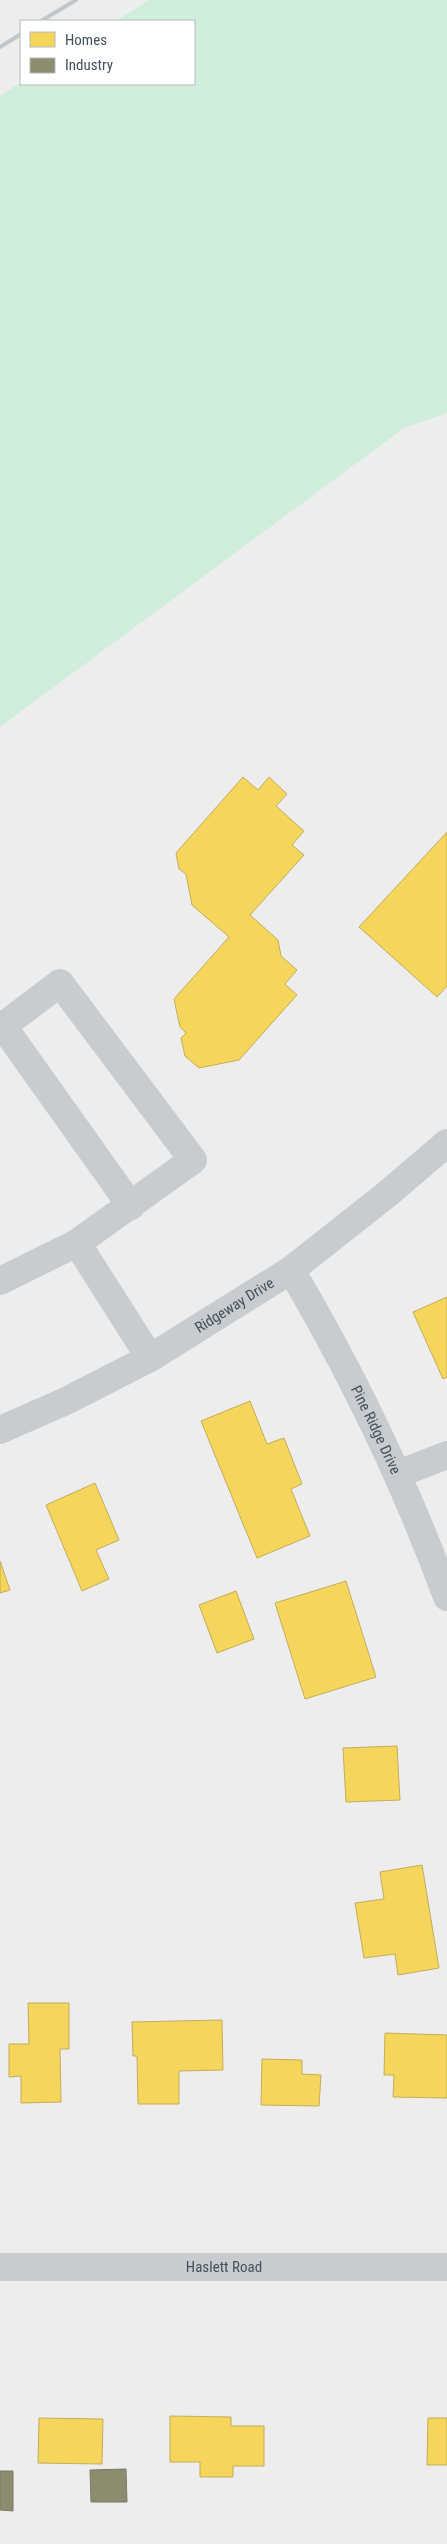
<svg xmlns="http://www.w3.org/2000/svg" width="447" height="2544" viewBox="0 0 447 2544" font-family="'Roboto Condensed',sans-serif">
<rect width="100%" height="100%" fill="#eeeded"/>
<path fill="#d1eedc" d="M149,0h298v413l-43,15 -404,299v-631l21,-14 173,2v-63h-78z"/>
<path fill="#f6d55c" stroke="#c1ad5b" d="M243,777l15,13 11,-13 18,17 -11,12 28,25 -12,14 12,10 -54,60 28,25 3,16 16,14 -12,14 12,11 -58,65 -40,8 -14,-12 -4,-18 5,-5 -6,-6 -6,-28 55,-62 -37,-32 -6,-31 -7,-5 -3,-16z
M447,832v154l-10,11 -78,-70z
M447,1297v80l-4,2 -30,-67z
M250,1401l17,43 17,-6 18,46 -11,5 19,47 -53,22 -56,-137z
M95,1483l24,57 -23,10 13,29 -27,12 -36,-86z
M0,1561l10,29 -10,3z
M346,1581l30,96 -71,22 -30,-96z
M236,1591l18,48 -37,14 -18,-48z
M397,1746l3,54 -54,2 -3,-54z
M422,1865l17,103 -41,7 -3,-21 -31,4 -9,-55 29,-4 -4,-27z
M28,2003h41v46h-9l1,53 -40,1v-27l-12,1v-33h20z
M222,2020l1,50 -44,1v33h-41l-1,-48h-4l-1,-34z
M385,2033l62,2v63l-54,-1 1,-22h-10z
M262,2059l40,1v14l19,1 -2,31 -58,-1z
M170,2416l61,1v9h33v40h-31v11h-33v-15h-30z
M39,2418l64,1 -1,45 -64,-1z
M428,2418h19v47h-20z"/>
<path fill="#8c8c6e" stroke="#777a68" d="M126,2469l1,33h-36l-1,-32z
M0,2471h13v40l-13,-1z"/>
<g fill="none" stroke-linecap="round" stroke-linejoin="round">
<g stroke="#c9ccce" stroke-width="28">
<path d="M77,1243l73,115"/>
<path id="s1" d="M291,1270c62,105 114,213 156,327"/>
<path d="M0,1281l77,-38 116,-83 -133,-177 -57,43 128,180"/>
<path id="s2" d="M0,1430l66,-29 84,-43 141,-88 95,-75 61,-52"/>
<path d="M398,1474l49,-19"/>
<path id="s3" d="M0,2267h447"/>
</g>
<path stroke="#c4c5c7" stroke-width="4" d="M41,21l35,-21
M0,47l21,-13"/>
</g>
<g text-anchor="middle" stroke-width="5" stroke-linejoin="round" paint-order="stroke">
<g font-size="15" fill="#45505a" stroke="#fff">
<text dy="5" stroke="none"><textPath href="#s2" startOffset="266">Ridgeway Drive</textPath></text>
<text dy="5" stroke="none"><textPath href="#s1" startOffset="181">Pine Ridge Drive</textPath></text>
<text dy="5" stroke="none"><textPath href="#s3" startOffset="224">Haslett Road</textPath></text>
</g>
</g>
<rect x="20" y="20" width="175" height="65" fill="#ffffff" stroke="#b5b9bd"/>
<rect x="30" y="32" width="25" height="15" fill="#f6d55c" stroke="#b5b9bd"/>
<text x="65" y="45" font-size="15" fill="#45505a">Homes</text>
<rect x="30" y="58" width="25" height="15" fill="#8c8c6e" stroke="#b5b9bd"/>
<text x="65" y="70" font-size="15" fill="#45505a">Industry</text>
</svg>
